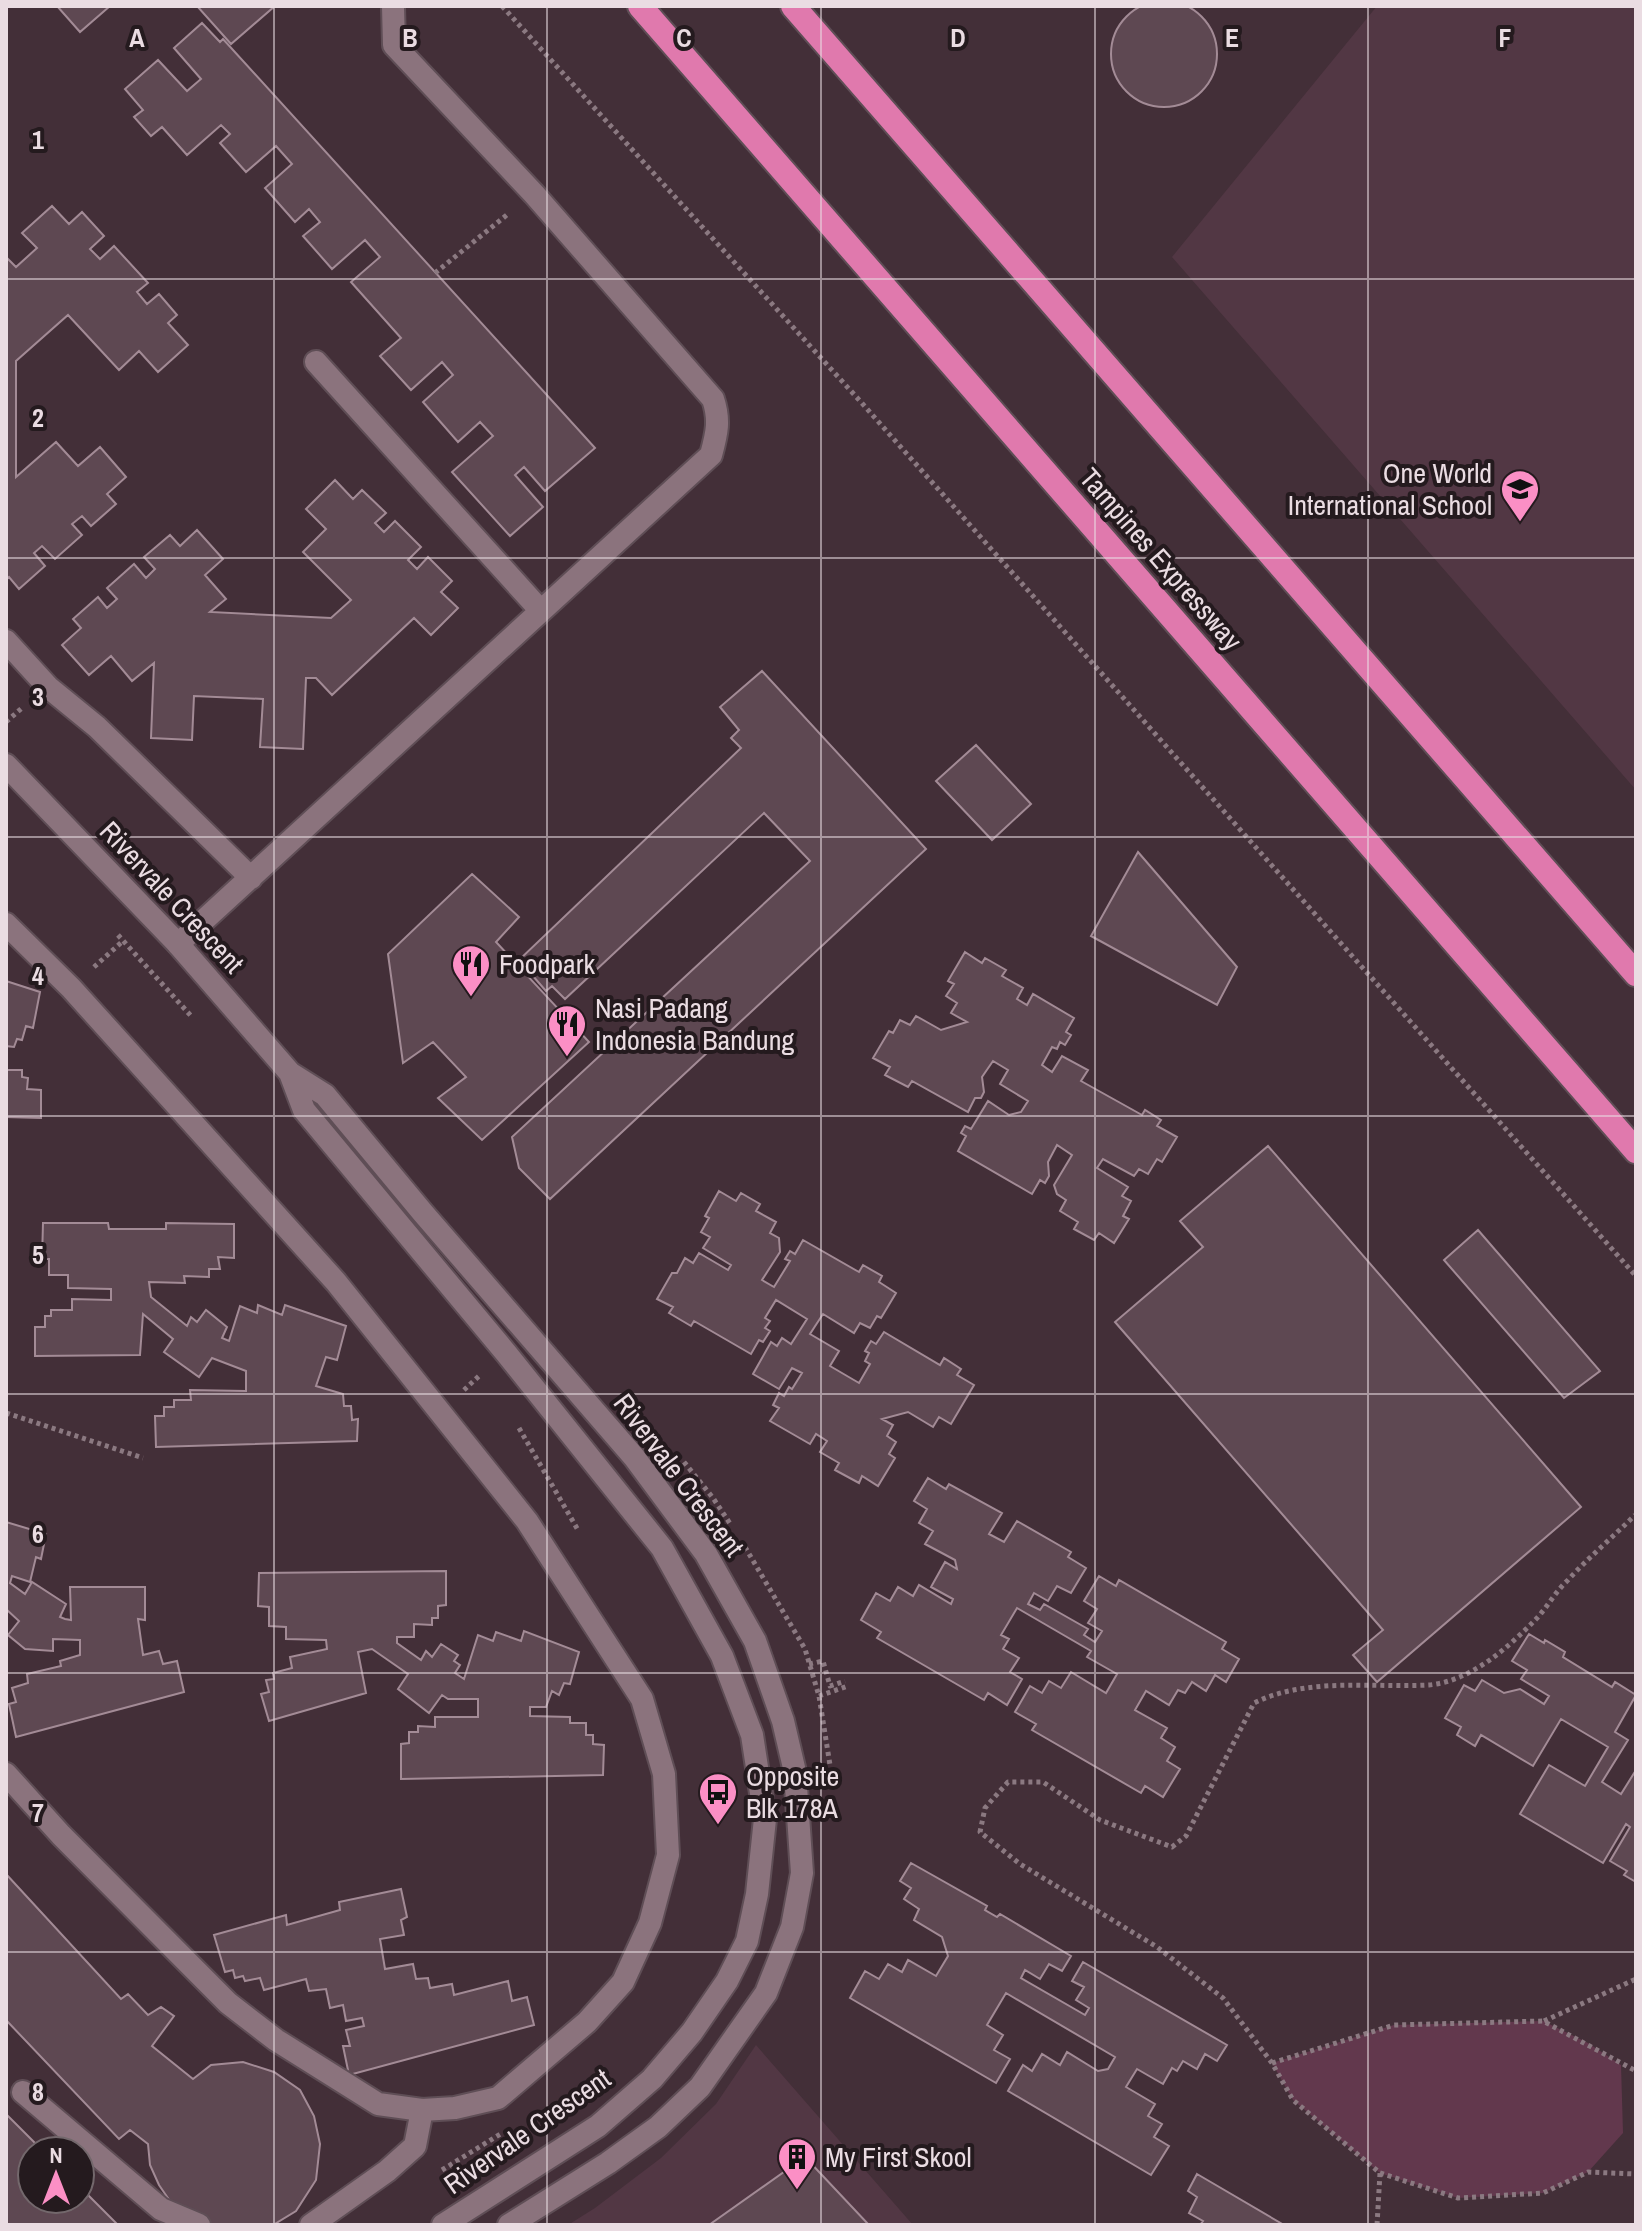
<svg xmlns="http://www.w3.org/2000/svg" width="1642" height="2231" viewBox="0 0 1642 2231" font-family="'Archivo Narrow',sans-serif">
<rect width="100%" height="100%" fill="#432f38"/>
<path fill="#523744" d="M1377,6h259v784l-464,-533z
M756,2045l157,180h-345l27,-17 66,-50 55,-54z"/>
<path fill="#62384d" d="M1543,2021l45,22 33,22 2,68 -35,39 -45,21 -85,5 -78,-25 -87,-73 -21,-37 122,-38z"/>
<path fill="#5e4852" stroke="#a38b96" stroke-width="2" d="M1111 54a53 53 0 1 1 106 0a53 53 0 1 1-106 0Z
M57,6h53l-30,26z
M197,6h78l-44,38z
M202,23l18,19 3,-3 372,409 -50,43 -21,-24 -9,8 28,32 -33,29 -58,-64 41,-36 -13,-14 -22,20 -35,-40 30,-27 -11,-13 -31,28 -31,-34 21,-18 -50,-56 29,-25 -15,-17 -33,29 -29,-33 17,-14 -11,-13 -14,13 -30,-34 27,-24 -16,-18 -30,26 -26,-29 10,-9 -9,-9 -34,30 -25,-28 -11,9 -17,-19 9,-7 -18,-21 33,-29 29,31 14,-12 -27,-31z
M52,206l17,18 13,-12 22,24 -14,13 10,10 14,-13 34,37 -11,9 10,12 12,-10 18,21 -9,8 20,22 -30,27 -19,-21 -20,19 -51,-55 -52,46v116l40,-35 22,24 22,-19 26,30 -19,17 9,10 -25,22 -9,-10 -10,8 10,11 -27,24 -13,-13 -8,7 11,13 -26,23 -10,-12 -3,3v-323l10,10 21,-19 -15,-15z
M335,480l18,19 9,-9 24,23 -11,10 9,9 11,-11 26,26 -13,13 9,9 11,-12 24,24 -11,11 17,16 -27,27 -17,-17 -82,77 -16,-17h-10l-3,71 -43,-2 3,-48 -69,-3 -2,44 -41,-2 3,-75 -22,18 -21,-25 -22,19 -27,-30 19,-17 -8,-9 25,-22 9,11 10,-9 -10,-11 27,-24 12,14 9,-9 -11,-12 26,-22 10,11 17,-16 26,29 -18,16 21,24 -16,13 121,6 20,-18 -48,-48 23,-23 -20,-20z
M762,671l164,178 -376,350 -31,-31 -7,-31 298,-276 -46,-48 -199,186 -13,-13 -6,5 -27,-31 222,-212 -10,-10 8,-8 -19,-23z
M976,745l55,59 -39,36 -56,-59z
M1138,852l99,115 -20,38 -126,-69z
M472,874l47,43 -23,25 93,100 -107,98 -44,-42 28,-21 -33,-35 -30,21 -15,-109z
M965,952l17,11 3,-5 21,12 -4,6 21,12 -6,11 10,6 6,-11 41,24 -8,14 5,3 -6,10 -5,-3 -3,7 -5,-2 -10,18 10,7 10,-16 26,14 -7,11 61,34 3,-5 16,10 -4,6 20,11 -15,25 -5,-3 -9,15 -9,-5 -5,7 -31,-17 -6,9 31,19 -6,9 9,5 -8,15 6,3 -15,24 -15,-10 -5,7 -20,-11 4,-7 -18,-11 6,-11 -9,-6 -3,-9 18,-30 -15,-10 -9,17 1,14 -4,7 -5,-3 -8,14 -74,-43 8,-15 -5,-3 4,-7 6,3 17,-28 21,14 12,-3 7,-11 -28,-17 8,-14 -15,-9 -11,16 2,15 -3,6h-6l-7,14 -56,-31 -4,6 -23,-12 5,-8 -17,-9 16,-27 4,2 7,-13 10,5 6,-9 25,14 26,-8 -16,-9 6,-10 -11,-7 8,-12 -6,-3z
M6,981l34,11 -7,36 -7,-2 -4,14 -5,-1 -3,8 -8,-1z
M6,1070h16v7l6,1 -1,11 14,1v28l-35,-1z
M1268,1146l313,361 -204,175 -24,-27 30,-25 -268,-308 88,-75 -23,-26z
M719,1191l17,10 5,-8 19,11 -4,7 20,11 -6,11 9,5 1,14 -18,28 12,7 16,-26 -5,-2 5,-8 5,3 8,-14 56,32 4,-7 19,11 -3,6 17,11 -15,25 -4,-2 -7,12 -10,-5 -6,10 -31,-19 -13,20 29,17 -9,15 29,17 11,-19 -5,-3 4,-8 -4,-2 6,-10 5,3 8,-12 56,33 4,-7 17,11 -4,6 17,10 -23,39 -12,-7 -6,10 -25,-15 -26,7 11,6 -6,11 9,6 -7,12 6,4 -17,28 -16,-10 -3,7 -24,-13 4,-7 -19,-11 7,-11 -11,-7 -6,10 -40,-23 9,-13 -6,-3 6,-12 5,3 5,-9 3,2 10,-16 -10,-5 -13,21 -26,-15 18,-32 6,4 5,-8 9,6 16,-25 -31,-19 -11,18 5,3 -5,7 5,3 -7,11 -4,-2 -8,14 -57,-33 -3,5 -22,-13 4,-6 -16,-8 15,-26h5l8,-15 8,5 6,-10 29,17 3,-5 -28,-17 7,-11 -9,-5 8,-14 -4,-2z
M43,1223h65l1,6h57v-6l68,1v34l-16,-1 2,12h-11v8l-25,-1 1,7 -36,-1 2,15 36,29 4,-9 6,5 9,-12 21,17 -5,11 7,3 11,-35 17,7 1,-8 24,10 3,-10 61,21 -9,34 -11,-3 -10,29 27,8 1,12h7l1,14 6,-1 -1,22 -201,6 -1,-31h9v-9h10v-7h17l-1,-10 56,1v-20l-34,-13 -13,19 -35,-25 9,-13 -30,-25 -3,41 -105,1v-29h10v-11h6v-6h21v-11l39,1v-11l-43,-1v-13h-19v-16h-7z
M1478,1230l122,141 -36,27 -120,-138z
M928,1478l18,11 3,-5 53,29 -13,21 15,8 13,-21 54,31 -3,5 18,11 -15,25 -14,-7 -9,15 -14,-8 -6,11 12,6 4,-6 44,25 -4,6 11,7 7,-11 -14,-8 9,-14 -13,-8 15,-25 17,10 3,-6 107,62 -4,7 17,10 -13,23 -11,-7 -9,16 -14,-9 -7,11 -7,-3 -9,15 -23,-14 -11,19 32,18 -6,10 14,9 -8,14 13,8 -17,28 -18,-11 -4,7 -109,-63 4,-6 -21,-12 15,-26 12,7 7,-12 12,7 10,-16 35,21 11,-19 -30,-17 4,-6 -74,-43 -16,27 8,4 -6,10 16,9 -9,14 12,7 -15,26 -19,-12 -4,7 -107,-62 4,-6 -20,-12 15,-27 14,8 8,-14 15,9 6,-11 32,19 2,-5 -22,-12 14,-25 12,7 -2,-9 -30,-16 8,-13 -14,-8 8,-14 -13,-8z
M6,1522l40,12 -5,25 -5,-2 -6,25 -18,-6 -2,7 15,11 7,-12 34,22 -6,13 5,2 6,1 -1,-33h75v33l-7,-1 5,36 16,-4 4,13 14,-3 7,31 -168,45 -7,-33 7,-2 -4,-14 16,-5 -1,-9 34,-8 -1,-5 20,-6v-15l-27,-1v12l-28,-2 -17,-14 11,-14 -13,-12z
M446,1571v34l-8,1v12h-6v7l-18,-1v13h-17v6l24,17 5,-9 6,6 9,-13 17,11 -4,6 6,4 -5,8 9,6 14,-44 15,6 3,-9 25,9 3,-10 55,21 -9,32 -6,-1 -5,12 -7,-4 -6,16h-16v9l40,1v6h16v12h7v9l11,1 -1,30 -202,4v-35l8,-1v-11h9v-6l17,1v-10h43v-18h-30l-6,-4 -13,18 -31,-24 10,-15 -36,-25 -14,3 8,41 -97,28 -8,-27 8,-2 -3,-12 8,-1 -1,-6 19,-5 -2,-11 37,-8 -1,-9 -40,-1v-12l-17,-1v-19l-11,-1 1,-33z
M1529,1634l15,9 1,-3 20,12 -2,5 49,30 3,-5 21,13 -21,37 13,8 -26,42 19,12 15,-24v112l-12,-7 3,-4 -17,-10 20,-34 -4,-3 -23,39 -83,-49 29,-49 36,21 23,-39 -47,-28 -28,47 -52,-31 -6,11 -18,-11 4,-8 -16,-9 19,-33 11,6 7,-11 22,13 16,-4 24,15 5,-8 -28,-17 6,-9 -15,-9z
M911,1863l76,43 -2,4 12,7 3,-3 71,42 -9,15 -13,-7 -9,15 -15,-9 -4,8 64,37 4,-7 -13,-8 8,-13 -12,-6 11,-19 144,83 -10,16 -12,-7 -8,15 -14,-8 -6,10 -5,-3 -9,16 -26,-15 -11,18 29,17 -7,12 14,8 -8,13 15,9 -18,29 -143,-84 15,-26 9,6 10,-17 18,11 7,-13 31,19 10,-2 7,-12 -109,-64 -19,32 16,10 -9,15 16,9 -14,24 -146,-85 15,-27 14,8 9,-15 14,8 6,-12 28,16 12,-20 -6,-19 -28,-17 5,-11 -15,-10 7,-11 -11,-7z
M6,1874l115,125 7,-5 20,21 13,-8 13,9 -22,30 41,33 18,-14 32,-3 31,10 26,18 14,26 6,28 -4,36 -20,31 -23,14h-69l-32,-21 -13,-19 -9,-20 -2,-21 -18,-14 -11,9 -113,-119z
M401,1889l6,28 -6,3 3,15 -24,4 5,30 28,-5 3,15 12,-1 2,10 22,-4 2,11 54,-14 4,20 15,-4 7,28 -185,50 -6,-29h7l-4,-16 18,-4 -2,-8 -16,3 -3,-16 -13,3 -4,-19 -17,2 -3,-12 -42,11 -4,-12 -15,3 -2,-5 -8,2 -2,-8 -8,2 -11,-37 72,-20 1,10 53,-15 -1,-8z
M6,2114l37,37h-11v48h48v-12l38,38h-112z
M805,2157l64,68h-160z
M1197,2174l87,51h-84l3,-4 -14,-8 8,-16 -9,-6z"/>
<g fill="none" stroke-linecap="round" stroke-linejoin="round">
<defs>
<path id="service" d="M316,362l225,249
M6,641l42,46 49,40 154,151
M6,924l65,64 265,294 191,239 115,178 22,75 4,81 -18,68 -27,59 -36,40 -89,76 -43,10 -33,2 -44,-6 -102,-64 -48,-37 -167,-168 -55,-61
M178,944l533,-489c6,-22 9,-35 2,-56l-179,-205 -140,-149 -1,-39
M23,2092l138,117 38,16
M311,2225l76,-54 28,-25 7,-36"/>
<path id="minor" d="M6,765l172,179 112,129 35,22 98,118 211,244 72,97 49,87 28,80 12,51 7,101 -10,54 -26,66 -66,94 -42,40 -50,36 -99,62
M290,1073l14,37 202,243 156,195 60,108 30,79 13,84 -8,75 -10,47 -20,40 -35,51 -40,47 -54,47 -155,99"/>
<path id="motorway" d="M640,6l996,1145
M793,6l843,968"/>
</defs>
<use href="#service" stroke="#5f4e56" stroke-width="26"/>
<use href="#minor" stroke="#5f4e56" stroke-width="26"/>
<use href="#motorway" stroke="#5f4e56" stroke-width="28"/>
<path stroke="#8b7981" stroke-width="5" stroke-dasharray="4 4" stroke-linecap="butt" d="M502,6l358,395 776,875
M435,273l73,-59
M6,722l17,-15
M118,935l74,82
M94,967l29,-26
M464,1390l16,-15
M6,1413l137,45
M519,1428l59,102
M684,1462l29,36 18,27
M745,1547l60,102 14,47 11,69
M809,1664l14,-3 7,25 15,-5
M819,1696l29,-10
M1544,2021l92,-42
M1272,2063l122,-38 149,-4 93,50
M442,2170l60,-37
M1380,2173l78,25 85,-5 45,-21 48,2
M1377,2225l3,-52 -87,-73 -21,-37 -49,-65 -66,-51 -137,-83 -40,-32 5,-24 23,-26h35l57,38 72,27 14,-11 68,-133c53,-26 117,-15 175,-18 42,-4 79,-37 108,-67 11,-12 19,-27 31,-38 21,-23 45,-43 67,-65"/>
<use href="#service" stroke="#8b737d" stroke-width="22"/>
<use href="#minor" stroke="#8b737d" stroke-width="22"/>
<use href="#motorway" stroke="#e079ad" stroke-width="24"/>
</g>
<path fill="none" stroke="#eadce2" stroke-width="2" stroke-opacity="0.55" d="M274,6v2219M547,6v2219M821,6v2219M1095,6v2219M1368,6v2219M6,279h1630M6,558h1630M6,837h1630M6,1116h1630M6,1394h1630M6,1673h1630M6,1952h1630"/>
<defs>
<symbol id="school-pin" viewBox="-11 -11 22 30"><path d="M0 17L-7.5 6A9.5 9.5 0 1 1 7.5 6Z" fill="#fb8fc5" stroke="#241a1e"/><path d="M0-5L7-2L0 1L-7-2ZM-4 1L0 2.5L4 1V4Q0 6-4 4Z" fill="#111"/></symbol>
<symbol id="restaurant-pin" viewBox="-11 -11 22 30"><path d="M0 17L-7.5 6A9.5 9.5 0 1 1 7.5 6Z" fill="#fb8fc5" stroke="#241a1e"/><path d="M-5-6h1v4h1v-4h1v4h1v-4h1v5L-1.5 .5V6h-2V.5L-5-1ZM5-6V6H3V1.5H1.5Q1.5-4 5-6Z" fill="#111"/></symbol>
<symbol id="bus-pin" viewBox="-11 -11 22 30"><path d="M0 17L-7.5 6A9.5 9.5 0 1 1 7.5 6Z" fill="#fb8fc5" stroke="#241a1e"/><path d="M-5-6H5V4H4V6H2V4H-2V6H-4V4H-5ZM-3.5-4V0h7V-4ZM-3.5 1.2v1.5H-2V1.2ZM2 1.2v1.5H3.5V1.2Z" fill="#111"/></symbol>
<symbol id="building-pin" viewBox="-11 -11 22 30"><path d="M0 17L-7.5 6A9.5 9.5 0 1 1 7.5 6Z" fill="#fb8fc5" stroke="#241a1e"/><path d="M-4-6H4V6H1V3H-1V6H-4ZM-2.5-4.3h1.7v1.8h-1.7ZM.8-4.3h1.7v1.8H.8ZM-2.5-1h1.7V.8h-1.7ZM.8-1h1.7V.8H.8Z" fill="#111"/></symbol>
</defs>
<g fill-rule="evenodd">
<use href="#school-pin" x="1498" y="467" width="44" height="60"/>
<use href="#restaurant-pin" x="449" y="942" width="44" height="60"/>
<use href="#restaurant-pin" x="545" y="1002" width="44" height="60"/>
<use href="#bus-pin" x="696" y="1770" width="44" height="60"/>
<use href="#building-pin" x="775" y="2135" width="44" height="60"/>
</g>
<g text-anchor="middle" stroke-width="8" stroke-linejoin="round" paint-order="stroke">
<g font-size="28" fill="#eadce2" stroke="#241a1e" text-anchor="start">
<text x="1492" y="483" text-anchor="end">One World<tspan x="1492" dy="32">International School</tspan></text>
<text x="499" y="974">Foodpark</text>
<text x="595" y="1018">Nasi Padang<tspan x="595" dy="32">Indonesia Bandung</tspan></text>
<text x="746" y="1786">Opposite<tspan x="746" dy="32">Blk 178A</tspan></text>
<text x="825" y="2167">My First Skool</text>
</g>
<g font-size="28" fill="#eadce2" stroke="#241a1e">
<text transform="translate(1161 559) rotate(49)" y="10">Tampines Expressway</text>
<text transform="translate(172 897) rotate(47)" y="10">Rivervale Crescent</text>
<text transform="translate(679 1475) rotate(53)" y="10">Rivervale Crescent</text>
<text transform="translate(527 2131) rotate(-35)" y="10">Rivervale Crescent</text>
</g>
</g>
<g font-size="26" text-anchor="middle" font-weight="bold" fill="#eadce2" stroke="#241a1e" stroke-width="8" stroke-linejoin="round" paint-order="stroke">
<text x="137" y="47">A</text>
<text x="410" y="47">B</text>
<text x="684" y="47">C</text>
<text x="958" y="47">D</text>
<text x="1232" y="47">E</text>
<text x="1505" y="47">F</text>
<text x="38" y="149">1</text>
<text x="38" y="427">2</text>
<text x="38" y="706">3</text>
<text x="38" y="985">4</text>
<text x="38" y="1264">5</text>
<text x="38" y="1543">6</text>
<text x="38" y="1822">7</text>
<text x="38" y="2101">8</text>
</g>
<rect width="1642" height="2231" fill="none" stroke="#eadce2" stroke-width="16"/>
<g transform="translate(56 2175)"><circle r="38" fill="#241a1e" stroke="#73686c" stroke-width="2"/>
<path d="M0-6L14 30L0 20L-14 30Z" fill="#fb8fc5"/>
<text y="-12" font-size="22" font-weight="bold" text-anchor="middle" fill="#eadce2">N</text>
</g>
</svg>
